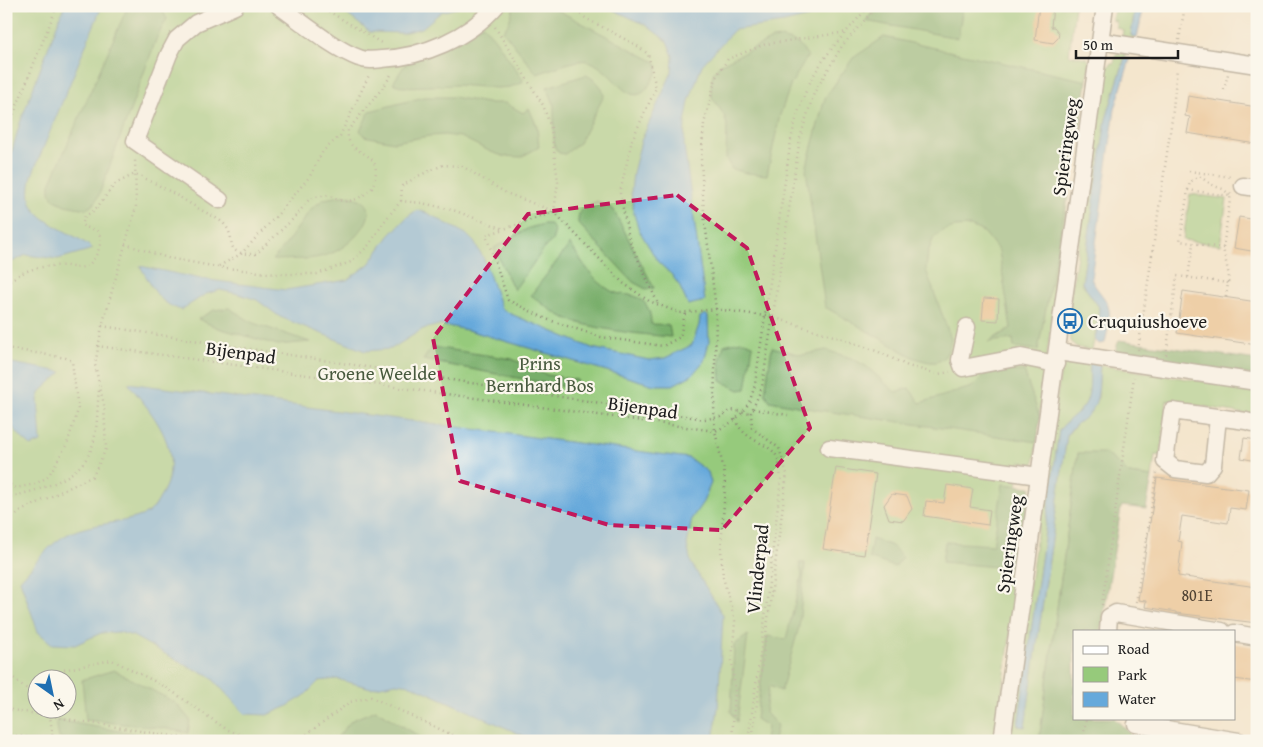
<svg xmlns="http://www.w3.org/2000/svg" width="1263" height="747" viewBox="0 0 1263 747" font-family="'Gentium Book Plus',serif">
<rect width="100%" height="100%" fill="#fbf7ec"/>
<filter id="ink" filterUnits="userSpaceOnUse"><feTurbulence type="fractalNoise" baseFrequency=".02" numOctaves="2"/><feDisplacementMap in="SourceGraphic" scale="10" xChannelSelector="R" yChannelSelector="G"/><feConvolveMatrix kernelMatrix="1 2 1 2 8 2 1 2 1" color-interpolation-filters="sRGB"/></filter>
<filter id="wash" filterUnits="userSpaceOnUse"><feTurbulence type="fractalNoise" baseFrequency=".0096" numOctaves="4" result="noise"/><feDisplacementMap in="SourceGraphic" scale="20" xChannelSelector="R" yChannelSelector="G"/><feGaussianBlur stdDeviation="1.12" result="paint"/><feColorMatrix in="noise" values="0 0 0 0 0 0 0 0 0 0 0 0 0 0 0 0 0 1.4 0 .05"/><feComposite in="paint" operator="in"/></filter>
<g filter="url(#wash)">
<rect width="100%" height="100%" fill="#f4e6cd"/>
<path fill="#96ca7b" stroke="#59734c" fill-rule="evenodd" d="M6,6h1069l-6,49 18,3v2l3,1 -3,20h-3l-44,326v11l-6,46 -14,-2 -13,105 12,2 -23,172h-990zM38,680h30v30h-30z
M1115,6h20l-4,29 3,2 -1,5 -11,-5 1,-7 -7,-3v-6l-4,-1z
M1120,53l6,1 -20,65 -24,164 17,24 -1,15 -6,28c-4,-1 -11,-1 -15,-3 -14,-7 -7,-39 -6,-53l35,-228h4l1,-3h3l2,-9z
M1190,194l37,5 -7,46 -37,-5z
M1069,361l21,2c-1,13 2,32 -6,43 -7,10 -18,14 -25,25l-41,295h7l42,-291 31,-37 2,-33 157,25v26l-90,-16 -6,56 -6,-1 -3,22 -23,-3 -9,-9 -42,-12 -39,288h-22l-5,-6 -3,-7 52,-359z"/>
<path fill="#78ae6b" stroke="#4a6544" d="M128,6h32l7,13 -10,18 -58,158 -6,10 -7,4 -21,-4 -12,-6 -3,-7v-8z
M514,6h36l105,56 3,5c-1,8 -6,13 -10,20 -14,20 -30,-4 -40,-13 -5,-5 -12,-10 -19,-13 -12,-3 -39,9 -52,13l-34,-43 6,-9z
M879,6h84l-5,32 -93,-17z
M483,25l12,14 28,41 -1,3 -12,4 -13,1 -41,-3 -53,2 -10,-4 13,-20z
M884,37l203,44 -5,38 -44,231 -24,-3 -1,-8 -25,3 23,-14 -12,-77 -14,-18 -14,-7 -17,1 -11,4 -9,6 -6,15 -2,18 25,69c-5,26 -15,27 -38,18l-88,-50 -19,-138 19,-71 28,-40z
M781,38l16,5 11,13 -17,28 -11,31 -13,60 -20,-2 -15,-4 -6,-10 1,-34 -3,-10 -12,-18 -1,-11 2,-12 6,-9 53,-26z
M586,75c10,5 16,10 18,21l-25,47 -14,11 -6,-1 -4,-5 -1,-6v-38l-7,-17z
M424,97h29l34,6h18l18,10 6,-5 8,19 2,20 -18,10 -18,-1 -12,-4 -30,-15 -16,-2 -16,1 -35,6 -30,-6 -4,-6 10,-19z
M341,196c55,1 16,48 -11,58 -18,7 -40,5 -58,6l14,-16 25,-35 13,-10z
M597,201l17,9 2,5 38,73 -8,1 -13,-7 -55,-59c0,-16 7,-16 19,-22z
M544,224h6l5,7 -3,10 -6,5 -32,44 -20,-42 35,-20z
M570,244c11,16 23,37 41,47 8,4 15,3 23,5 13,4 17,16 17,28l18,1 2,12c-32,-3 -79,-7 -108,-20 -12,-6 -22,-14 -32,-22z
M229,308l24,15 57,19 -32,3 -60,-17 -20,-9 16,-9z
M1119,340l138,20v16l-143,-22z
M741,341l12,4 -7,44 -7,1 -18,-9 -1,-21 4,-15z
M432,347l80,12 35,16 30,5 4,10 -158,-30z
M772,347l30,8 24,-5 25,8 15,8 29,26 14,-4 11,15 52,-16 16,-16h36l16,47 -3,24 -219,-32 -48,-9 -5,-8z
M1078,453h27l15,12 9,9 23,3 -6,32 -24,-3 -1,2 -20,123h-27v87h40l15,14 4,9h-94z
M1003,484l28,3 -12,82 -77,-7 3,-20 48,3z
M872,539l20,7 11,11 -8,10 -26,-9z
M799,563h6l-6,64 -18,64 -12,-5 -4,26 12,13 -3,16h-9l2,-15 -11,-7 11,-83 19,3 16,-64z
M748,635l-11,87 -6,-10 3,-67z
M114,670l62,33 14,17 -2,13 -25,-5 -77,-8 -4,-40z
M376,710l51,31h-93l18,-21z
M56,720l121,21h-104l-14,-3z"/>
<path fill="#66a9db" stroke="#41627c" d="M64,6h38l-70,169c-2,9 -4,19 -1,28 8,21 45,30 62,46l-35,10 -32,-4 -20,10v-93l14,-49z
M336,6h128l-23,6 -19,16 -20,5 -32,-1z
M605,6h217l-5,9 -33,8 -50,7 -32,35 -13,36 -4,22 -1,22 21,156 -17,4 -9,-20 -8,-11 -13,-12 -19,-32 -5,-16 -3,-22 2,-19 8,-32 31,-69 1,-16 -6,-15 -21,-16z
M1135,6h9l-7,31 -6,-1z
M1125,58l5,1 -15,50 -24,169c4,11 14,18 17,28 4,11 -1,26 -3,37l-6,1 -4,-4 3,-18 1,-15 -17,-24 24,-164z
M417,210l10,3 39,21 8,8 9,15 18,51 10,6 81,34 57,12 16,-2 27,-13 7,-20 1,-8 5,-3 3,2 1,26 -5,19 -12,14 -19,10h-19l-183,-54 -18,-4 -14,-2 -16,4 -32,20 -26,2 -85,-34 -23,-17 -18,-6 -19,-4 -14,4 -25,16c-25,-8 -28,-23 -41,-44l61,13 85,11 61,-10 22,-16 20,-28 18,-19z
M6,362l56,10 -21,19 -3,8 3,43 -10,4 -8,-7 -17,-19z
M1090,363l10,2c-2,18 1,38 -13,51 -7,6 -15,10 -20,19l-42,292 -7,-1 41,-295c7,-11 18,-16 25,-25 8,-11 5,-30 6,-43z
M128,383l561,75 19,14 3,11 -8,19 -11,16 -5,27 4,18 32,52 -5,93 -4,27 2,6h-181l-124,-56 -15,-2 -25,5 -34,-9 -18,2 -15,15 -18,11 -19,8 -22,-1 -36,-39 -20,-8 -56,-31 -14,-4 -18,1 -26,12 -23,-1 -14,-12 -18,-52c16,-17 29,-37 50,-47 21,-10 52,-9 74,-18 11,-5 14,-14 19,-23 22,-43 -10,-77 -35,-109z"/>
<g id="blocks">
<path fill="#e7b479" d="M1039,6h14l-2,21h3l5,6 -1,5 -5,5 -18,-3z
M1188,96l69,11 -1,37 -69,-11 3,-16 -5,-1z
M1239,217l18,3v32l-23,-4z
M1183,291l74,11v43l-80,-12z
M984,298l15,1 -1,22 -16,-1z
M1244,438l13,2v21l-16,-3z
M836,468l40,6 -12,81 -41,-6z
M1157,478l92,12 -3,20 -16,-2 -2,15 -46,-7 -4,25 4,1 -4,34 79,11v36l-81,-10v-1l-31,-5 1,-6 -8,-1z
M947,485l26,4 -3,18 20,3 -2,15 -64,-9 2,-15 18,2z
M892,494l15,2 5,13 -9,12 -14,-2 -5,-14z
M1234,643l23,4v35l-23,-3z"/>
</g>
</g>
<g filter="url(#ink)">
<use href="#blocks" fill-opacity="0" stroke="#888174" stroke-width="1"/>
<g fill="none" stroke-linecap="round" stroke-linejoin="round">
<defs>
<path id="minor" d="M279,6c23,16 55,43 80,52 7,3 15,2 23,1 41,-2 86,-21 114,-53
M1100,41l157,24
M1243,186l14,2
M220,200l-85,-59 34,-87 8,-15 19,-16 39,-17
M967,327l-7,33 3,8 58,-11 35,7
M1058,352l199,30
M1218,418l-5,47 -7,8 -31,-4 -10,-8 7,-50 74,10 11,3
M829,448l210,28
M1108,631l1,-14 7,-4 106,18
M1234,633l23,4
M1136,724l103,17
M1002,741l103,-735"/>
</defs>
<use href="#minor" stroke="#888174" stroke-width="19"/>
<path stroke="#888174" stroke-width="2.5" stroke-dasharray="1 4" stroke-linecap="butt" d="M320,6l63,38
M568,6l19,13 49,26 12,9 8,34 -24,52 -12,53 9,46 29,65
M495,27l48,78 8,23 7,54 -4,30 69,71 26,18 31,12 36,-4 56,8 68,21 39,14 29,14 30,8 12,-2
M1179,40l6,-34
M1224,90l4,-16
M6,133l51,-127
M1189,171l42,6
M1188,190l2,-8 9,-6 15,10 9,3 7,6
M401,201l1,-15 16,-10 25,-11 19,1 44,27 47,18
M502,230l-16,5 22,65 38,19 55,18 62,9 17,-9 5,-24
M125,244l43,14 50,9 58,7h41l34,-12 18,-17 17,-26 15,-18 21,2 31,7 51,19 50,-17
M1223,248l-43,-7 8,-51 42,6
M219,266l22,-12 39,-42 30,-36 13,-25 17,-15 30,-63
M1188,277l5,-33
M6,284c18,-16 38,-19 61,-18 6,1 13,3 19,0 9,-4 18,-23 13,-33 -3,-5 -12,-4 -17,-8l3,-9 10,-6 20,-26 20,-10c24,10 44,23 66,36 7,4 17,8 23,14 15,16 -4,31 32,30l38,-36 14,-17 7,-4 14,-2c17,11 29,6 43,-7 17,-44 -28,-27 -24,-58l37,-45 7,-12
M1226,297l3,-21 -6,-28 8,-55
M102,326l602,93 16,-2 11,-7 20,3
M97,346l618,85c25,-11 34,-22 40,-47l36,-244c5,-23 12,-46 24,-67 14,-24 35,-45 54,-67
M6,348l60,10 6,3 6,49 -11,34 -18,31 -5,4 -9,5 -19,4 -10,-6
M1138,350l34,-231 5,-51
M1166,355l11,-79 51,7
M753,409l35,6
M735,419c10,25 36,22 43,40 2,6 2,14 3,20l-18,155 -15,107
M6,498c32,-8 77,-18 87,-54 5,-17 4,-37 6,-54
M6,526l13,-14 74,-36 13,-27 -2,-44 -9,-40 7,-39 34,-119 -1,-49
M1136,602l21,-130
M1102,605l32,-228
M6,672l32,26
M42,680l5,-5 16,-5 49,-10 54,27 60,42 30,12
M28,690l10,-7
M6,709l196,32
M47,710l3,6 3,25
M6,734l46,7
M288,741l15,-4 47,-35 21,-5 94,44
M732,741l3,-49 -3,-31 3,-40 -12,-44 -2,-28 4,-62 -1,-16 -9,-40 -1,-14 2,-108 -12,-95 -3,-55 3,-35 12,-47 12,-18 38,-15 81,-12
M752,741l35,-267 -8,-26 -27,-20 -1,-15 11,-26 38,-249 14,-45 28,-47 35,-40
M1083,741l3,-23"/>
<use href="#minor" stroke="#fff" stroke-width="16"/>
</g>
</g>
<path d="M0 0H1263V747H0ZM677,195l70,53 63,180 -88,102 -113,-5 -149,-44 -27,-143 95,-124z" fill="#f4e6cd" fill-opacity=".55" fill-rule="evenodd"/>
<path fill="none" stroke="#c2185b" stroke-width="4" stroke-dasharray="10 6" stroke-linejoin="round" d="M677,195l70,53 63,180 -88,102 -113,-5 -149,-44 -27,-143 95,-124z"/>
<defs>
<symbol id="bus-ring" viewBox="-11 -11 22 22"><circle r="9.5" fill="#fbf7ec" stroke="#1f6fb2" stroke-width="1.5"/><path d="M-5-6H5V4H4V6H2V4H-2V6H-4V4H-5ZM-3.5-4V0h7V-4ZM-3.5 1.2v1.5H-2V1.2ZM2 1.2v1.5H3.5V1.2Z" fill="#1f6fb2"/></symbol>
</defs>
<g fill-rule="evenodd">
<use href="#bus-ring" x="1056" y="307" width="28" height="28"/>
</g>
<g text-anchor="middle" stroke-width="4.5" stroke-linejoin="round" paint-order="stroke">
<g font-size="16" fill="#4f4233">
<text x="1197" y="601">801E</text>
</g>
<g font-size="19" fill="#1c1c1c" stroke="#fbf7ec">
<text transform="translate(1065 147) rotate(-82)" y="7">Spieringweg</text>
<text transform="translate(241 352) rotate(8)" y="7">Bijenpad</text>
<text transform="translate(643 407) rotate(8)" y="7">Bijenpad</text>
<text transform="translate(1009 544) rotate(-82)" y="7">Spieringweg</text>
<text transform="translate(757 569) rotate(-84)" y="7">Vlinderpad</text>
</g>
<g font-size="19" fill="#1c1c1c" stroke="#fbf7ec" text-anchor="start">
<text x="1088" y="328">Cruquiushoeve</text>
</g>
<g font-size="19" fill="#47593d" stroke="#fbf7ec">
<text x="540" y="370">Prins<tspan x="540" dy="22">Bernhard Bos</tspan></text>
<text x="377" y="380">Groene Weelde</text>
</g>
</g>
<rect width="1263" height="747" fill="none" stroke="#fbf7ec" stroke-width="25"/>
<rect x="1073" y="630" width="162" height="90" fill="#fbf7ec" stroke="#a29f99"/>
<rect x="1083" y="646" width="25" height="8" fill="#ffffff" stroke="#a29f99"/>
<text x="1118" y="654" font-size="15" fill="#1c1c1c">Road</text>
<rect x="1083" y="667" width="25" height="15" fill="#96ca7b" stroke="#a29f99"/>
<text x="1118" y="680" font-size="15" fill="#1c1c1c">Park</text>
<rect x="1083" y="692" width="25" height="15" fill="#66a9db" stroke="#a29f99"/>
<text x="1118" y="704" font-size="15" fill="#1c1c1c">Water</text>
<g transform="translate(52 694) rotate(147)"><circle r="24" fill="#fbf7ec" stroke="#a29f99"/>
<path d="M0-4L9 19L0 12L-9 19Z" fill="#1f6fb2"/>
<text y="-8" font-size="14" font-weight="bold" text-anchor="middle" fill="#1c1c1c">N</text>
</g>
<path d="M1076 50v8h102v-8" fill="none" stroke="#1c1c1c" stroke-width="2.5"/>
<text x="1083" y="50" font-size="15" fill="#1c1c1c" stroke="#fbf7ec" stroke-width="4" paint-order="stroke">50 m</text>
</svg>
